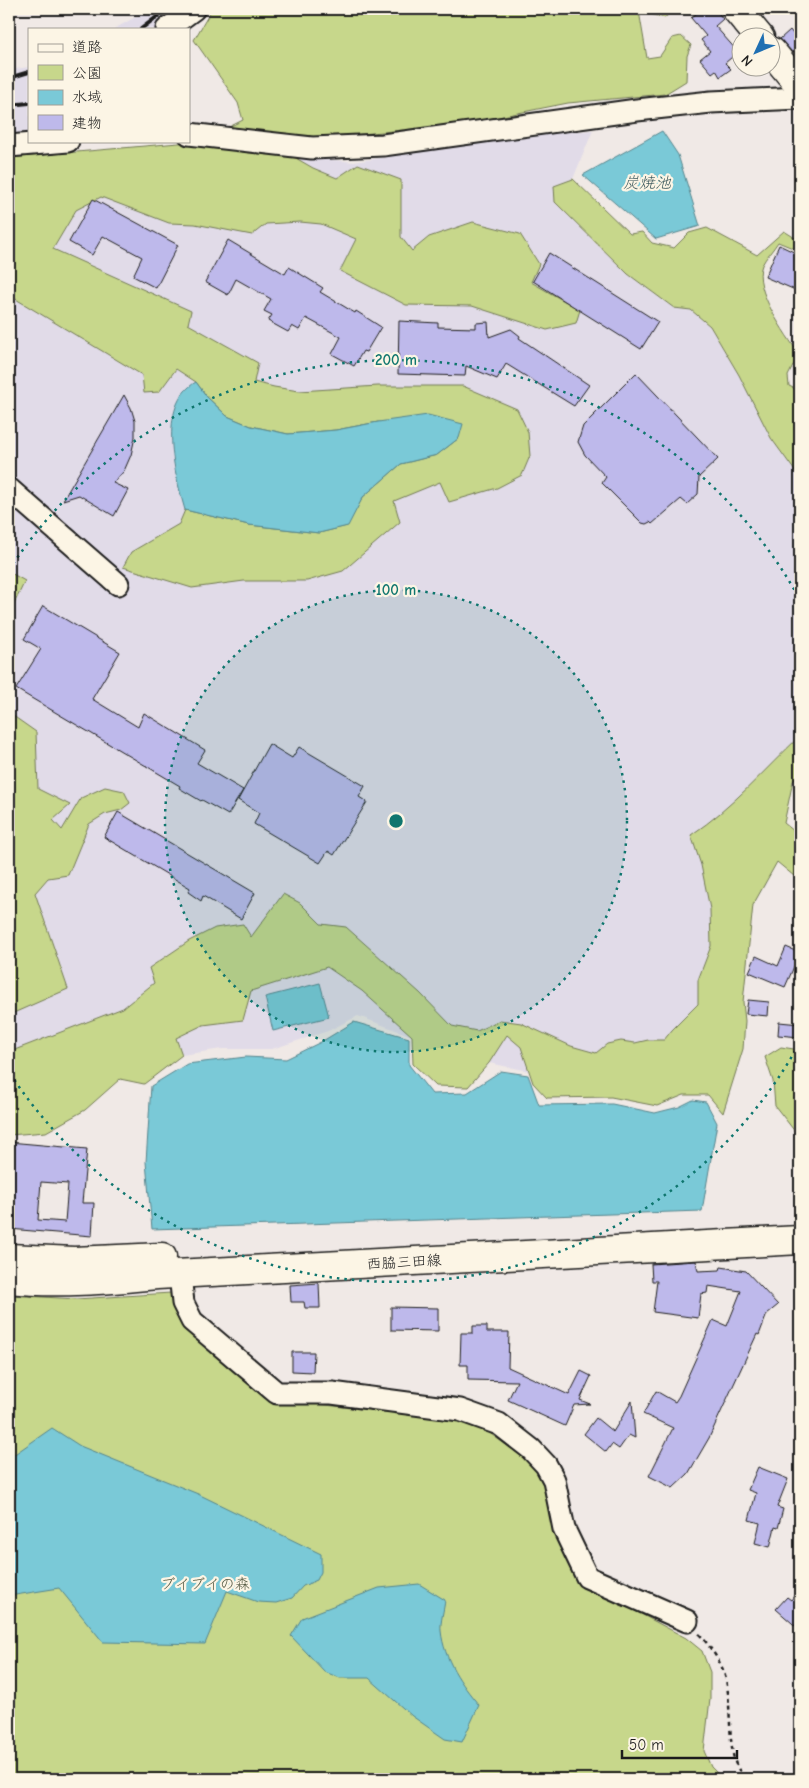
<svg xmlns="http://www.w3.org/2000/svg" width="809" height="1788" viewBox="0 0 809 1788" font-family="'Comic Neue','Klee One',sans-serif">
<rect width="100%" height="100%" fill="#f0e9e6"/>
<filter id="ink" filterUnits="userSpaceOnUse"><feTurbulence type="fractalNoise" baseFrequency=".02" numOctaves="2"/><feDisplacementMap in="SourceGraphic" scale="10" xChannelSelector="R" yChannelSelector="G"/><feConvolveMatrix kernelMatrix="1 2 1 2 8 2 1 2 1" color-interpolation-filters="sRGB"/></filter>
<g filter="url(#ink)">
<path fill="#e1dbe8" d="M150,9h50l-23,20h-63z
M29,67v66l-20,2v-65z
M593,130l-20,49 -19,7 1,16 73,72 46,34 17,2 19,16 29,49 32,63 29,40v297l-7,6 -9,42 -18,61 -13,21 -10,97 2,19 -2,28 -20,64 -15,-18h-24l-27,11 -46,-9 -64,1 -14,-15 -4,-12 -40,-8 -21,24 -32,-1 -23,-22 -1,-28 -54,-20 -30,15 -56,18h-50l-40,6 -38,29 -24,-5 -35,31 -39,22 -37,3v-977l192,-17 68,13 85,8 175,-27z"/>
<path fill="#c7d78b" stroke="#727a54" d="M212,9h460l-7,9 -26,-7 8,47 13,-2 12,-18 9,-2 10,9 -4,11 -1,25 -21,13 -97,9 -105,21 -152,15 -17,18 19,11 24,10 21,-14 43,16v57l11,14 17,-14 44,-15 47,12 19,30 -8,18 49,28 -4,13 -29,7 -75,-24 -66,-1 -66,-34 16,-32 -35,-15 -21,-2 -34,2 -14,11 -57,-11 -26,-1 -68,-26 -25,13 -23,39 138,62 -3,13 70,39 -4,19 20,5 25,4 79,-5h85l54,23 11,23 2,24 -8,19 -25,13 -48,14 -9,-20 -46,19 6,21 -57,49 -36,10h-63l-52,7 -69,-21 8,-15 48,-28 6,-14 64,15 70,8 28,-7 16,-29 38,-33 36,-9 22,-17 -81,-16 -42,8 -48,4 -37,-8 -24,-10 -20,-19 -11,-15 -20,-13 -17,23 -15,1 -2,-18 -133,-80v-137l192,-17 42,-21 -5,-17 -44,-63z
M573,179l57,55 12,-2 10,11 22,5 15,-15 18,-5 50,27 27,-24 16,10v10l-22,-9c-5,8 -12,15 -16,23 -10,23 24,70 37,89l-11,22 1,10 11,5v87l-29,-40 -32,-63 -29,-49 -19,-16 -17,-2 -46,-34 -73,-72 -1,-16z
M9,572l16,9 -13,27v26l-3,12z
M9,713l27,19 2,57 32,16 -17,15 9,10 19,-32 24,-11 19,4 6,12 -9,7 -16,4 -16,10 -21,51 -20,3 -13,15 33,96 -59,26z
M800,736v39l-7,6 -9,42 16,13v45l-23,-19 -24,43 -10,97 2,19 -2,28 -20,64 -15,-18h-24l-27,11 -46,-9 -64,1 -14,-15 -12,-36 -14,-12 -18,28 -21,24 -32,-1 -23,-22 -1,-28 -50,-45 -35,-24 -76,24 -8,29 -40,5 -27,13 6,17 -38,29 -24,-5 -35,31 -39,22 -37,3v-90l3,6 111,-43 31,-25 -5,-15 40,-27 26,-13 28,-4 8,13 32,-43 17,9 21,21 25,3 74,66 32,33 25,5 23,-11 21,3 50,23 25,7 11,-9 14,-3 14,2 13,-3h16l8,-10 26,-26v-24l13,-34 -1,-37 -9,-44 -10,-30c42,-28 73,-65 109,-99z
M781,1047l19,3v88l-25,-32 -2,-25 -8,-24z
M171,1293l12,31 81,74 210,24 63,45 57,122 92,49 16,13 8,21v27l-6,52 7,16 12,12h-714v-484l67,4z"/>
<path fill="#7ac9d7" stroke="#54848c" d="M662,131l16,24 22,71 -44,13 -73,-64z
M196,382l11,15 20,19 24,10 37,8 48,-4 42,-8 50,-7 35,9 -4,14 -22,17 -36,9 -38,33 -15,29 -29,7 -70,-8 -64,-15c-10,-35 -29,-105 11,-128z
M320,983l9,34 -56,14 -8,-34z
M354,1022l55,16v27l23,29 35,-1 34,-22 27,4 11,30 73,-1 43,9 24,-6 14,-7 13,2 11,21 -15,88 -550,18 -6,-67 5,-76 36,-22 59,-7 40,2 35,-17z
M52,1428l28,18 118,48 123,60v18l-4,8 -14,6 -11,12 -16,5 -18,-1 -31,-11 -22,53 -102,-2 -44,-54 -50,8v-138z
M419,1584l26,16c-1,10 -5,22 -4,31 3,28 20,53 38,74l-17,37 -17,-3 -33,-23 -43,-38h-29l-15,-6 -34,-36 11,-18 77,-30z"/>
<path fill="#beb9eb" stroke="#1c1c1c" fill-rule="evenodd" d="M702,9h13l8,10 -8,7 23,26 -13,11 6,6 -11,8 -4,-7 -4,3 -12,-14 10,-8 -9,-11 5,-4 -15,-18z
M790,30l10,13v4l-7,6 -13,-14z
M93,199l85,46 -22,43 -23,-12 9,-19 -39,-21 -11,19 -23,-13z
M228,240l57,34 4,-7 34,21 -3,4 35,21 1,-2 25,16 -15,25 -3,-1 -9,15 -22,-12 9,-17 -35,-19 -7,12 -7,-4 -4,6 -20,-11 4,-6 -8,-4 7,-12 -35,-20 -8,16 -23,-13z
M779,245l21,10v37l-35,-15z
M549,253l109,69 -17,27 -108,-68z
M399,321l39,2v4l38,1v-5l12,-1 1,15 22,-8 9,7 -1,2 70,47 -15,21 -68,-42 -9,15 -31,-13 -1,10 -67,-2z
M636,373l82,86 -19,18 -1,17 -11,10 -6,-5 -29,25 -2,-2 -4,2 -4,-1 -40,-40 4,-6 -21,-22 -7,-13 5,-16z
M124,395l7,13 4,13v16l-4,18 -7,16 -11,12 15,7 -14,26 -35,-21 -16,5z
M43,606l77,46 -28,47 46,28 6,-14 61,37 -8,13 46,27 -15,25 -26,-15 -1,1 -22,-13 1,-2 -164,-97 25,-40 -17,-10z
M269,744l23,14 7,-11 66,39 -6,11 8,5 -33,53 -6,-4 -8,12 -66,-39 5,-11 -21,-13z
M118,812l137,81 -14,26 -38,-23 -2,5 -13,-9 2,-4 -86,-51z
M786,947l14,6 -15,34 -36,-15 7,-16 22,10z
M748,1000l21,2 -1,14 -22,-2z
M779,1022l21,2v13l-22,-2z
M9,1142l78,7 -5,54h12l-2,33 -83,-7zM41,1182l27,2 -3,38 -27,-2z
M696,1261l2,10 22,-1 1,-3 25,4 32,34 -11,9 -8,21 -2,-1 -48,104 -21,36 -15,14 -24,-12 24,-48 -30,-14 13,-23 19,11 4,-6 34,-76 14,6 14,-35 -33,-5 -1,7 -6,1 -3,24 -45,-6 4,-31h-5l-1,-17z
M319,1283l1,25h-15l-1,-6h-13l-1,-17z
M391,1307l47,1v23l-47,-1z
M473,1326h14v6h22l-1,35 61,28 12,-24 10,5 -11,24 10,4 -16,1 -9,21 -57,-26 9,-19 -49,-1v-15h-8l1,-32h12z
M292,1352h22l-1,20 -21,-1z
M632,1401l3,37 -6,-3 -10,14 -7,-5 -6,8 -22,-18 12,-16 17,14z
M758,1467l30,12 -11,28 6,2 -5,19 -3,-1 -5,20 -15,-4 5,-20 -11,-3 7,-27 -8,-3z
M800,1588v42l-24,-21 11,-12 4,3z"/>
<g fill="none" stroke-linecap="round" stroke-linejoin="round">
<defs>
<path id="minor" d="M167,29l27,-20
M189,134l123,14 71,-3 254,-35 74,-8 89,-4
M9,146l59,-5
M9,489l109,95
M180,1274l3,29 9,18 85,72h55l128,17 39,14 32,25 15,16 8,15 10,49 23,48 100,44"/>
<path id="major" d="M736,9l24,29
M772,52l28,34
M9,1258l65,3 88,-4
M9,1279c49,5 98,1 148,-4l643,-35"/>
</defs>
<use href="#minor" stroke="#1c1c1c" stroke-width="25"/>
<use href="#major" stroke="#1c1c1c" stroke-width="31"/>
<path stroke="#1c1c1c" stroke-width="2.5" stroke-dasharray="4 4" stroke-linecap="butt" d="M699,1634c8,8 22,28 25,39 9,25 2,79 15,97 3,3 9,6 12,9"/>
<use href="#minor" stroke="#fcf5e5" stroke-width="21"/>
<use href="#major" stroke="#fcf5e5" stroke-width="28"/>
<path stroke="#1c1c1c" stroke-width="4" d="M141,29l26,-20
M9,78l20,-6
M9,105l20,-2"/>
</g>
</g>
<circle cx="396" cy="821" r="231" fill="#0f766e" fill-opacity=".12"/>
<g fill="none" stroke="#0f766e" stroke-width="2.5" stroke-dasharray="2.5 5">
<circle cx="396" cy="821" r="231"/>
<path d="M799 1044A461 461 0 0 1 9 1072M9 570A461 461 0 0 1 799 598"/>
</g>
<g text-anchor="middle" stroke-width="4.5" stroke-linejoin="round" paint-order="stroke">
<g font-size="15" fill="#1c1c1c" stroke="#fcf5e5">
<text transform="translate(404 1262) rotate(-3)" y="5">西脇三田線</text>
</g>
<g font-size="15" fill="#4f543d" stroke="#fcf5e5">
<text x="205" y="1589">ブイブイの森</text>
</g>
<g font-size="16" font-style="italic" fill="#3d595d" stroke="#fcf5e5">
<text x="647" y="188">炭焼池</text>
</g>
</g>
<circle cx="396" cy="821" r="8" fill="#0f766e" stroke="#fcf5e5" stroke-width="2.5"/>
<g font-size="15" text-anchor="middle" font-weight="bold" fill="#0f766e" stroke="#fcf5e5" stroke-width="4.5" stroke-linejoin="round" paint-order="stroke">
<text x="396" y="365">200 m</text>
<text x="396" y="595">100 m</text>
</g>
<rect width="809" height="1788" fill="none" stroke="#fcf5e5" stroke-width="30"/>
<rect x="15" y="15" width="779" height="1758" fill="none" stroke="#1c1c1c" stroke-width="2" filter="url(#ink)"/>
<rect x="28" y="28" width="162" height="115" fill="#fcf5e5" stroke="#a29e95"/>
<rect x="38" y="44" width="25" height="8" fill="#fcf5e5" stroke="#a29e95"/>
<text x="72" y="52" font-size="15" fill="#1c1c1c">道路</text>
<rect x="38" y="65" width="25" height="15" fill="#c7d78b" stroke="#a29e95"/>
<text x="72" y="78" font-size="15" fill="#1c1c1c">公園</text>
<rect x="38" y="90" width="25" height="15" fill="#7ac9d7" stroke="#a29e95"/>
<text x="72" y="102" font-size="15" fill="#1c1c1c">水域</text>
<rect x="38" y="115" width="25" height="15" fill="#beb9eb" stroke="#a29e95"/>
<text x="72" y="128" font-size="15" fill="#1c1c1c">建物</text>
<g transform="translate(756 52) rotate(226)"><circle r="24" fill="#fcf5e5" stroke="#a29e95"/>
<path d="M0-4L9 19L0 12L-9 19Z" fill="#1f6fb2"/>
<text y="-8" font-size="14" font-weight="bold" text-anchor="middle" fill="#1c1c1c">N</text>
</g>
<path d="M622 1750v8h115v-8" fill="none" stroke="#1c1c1c" stroke-width="2.5"/>
<text x="629" y="1750" font-size="15" fill="#1c1c1c" stroke="#fcf5e5" stroke-width="4" paint-order="stroke">50 m</text>
</svg>
